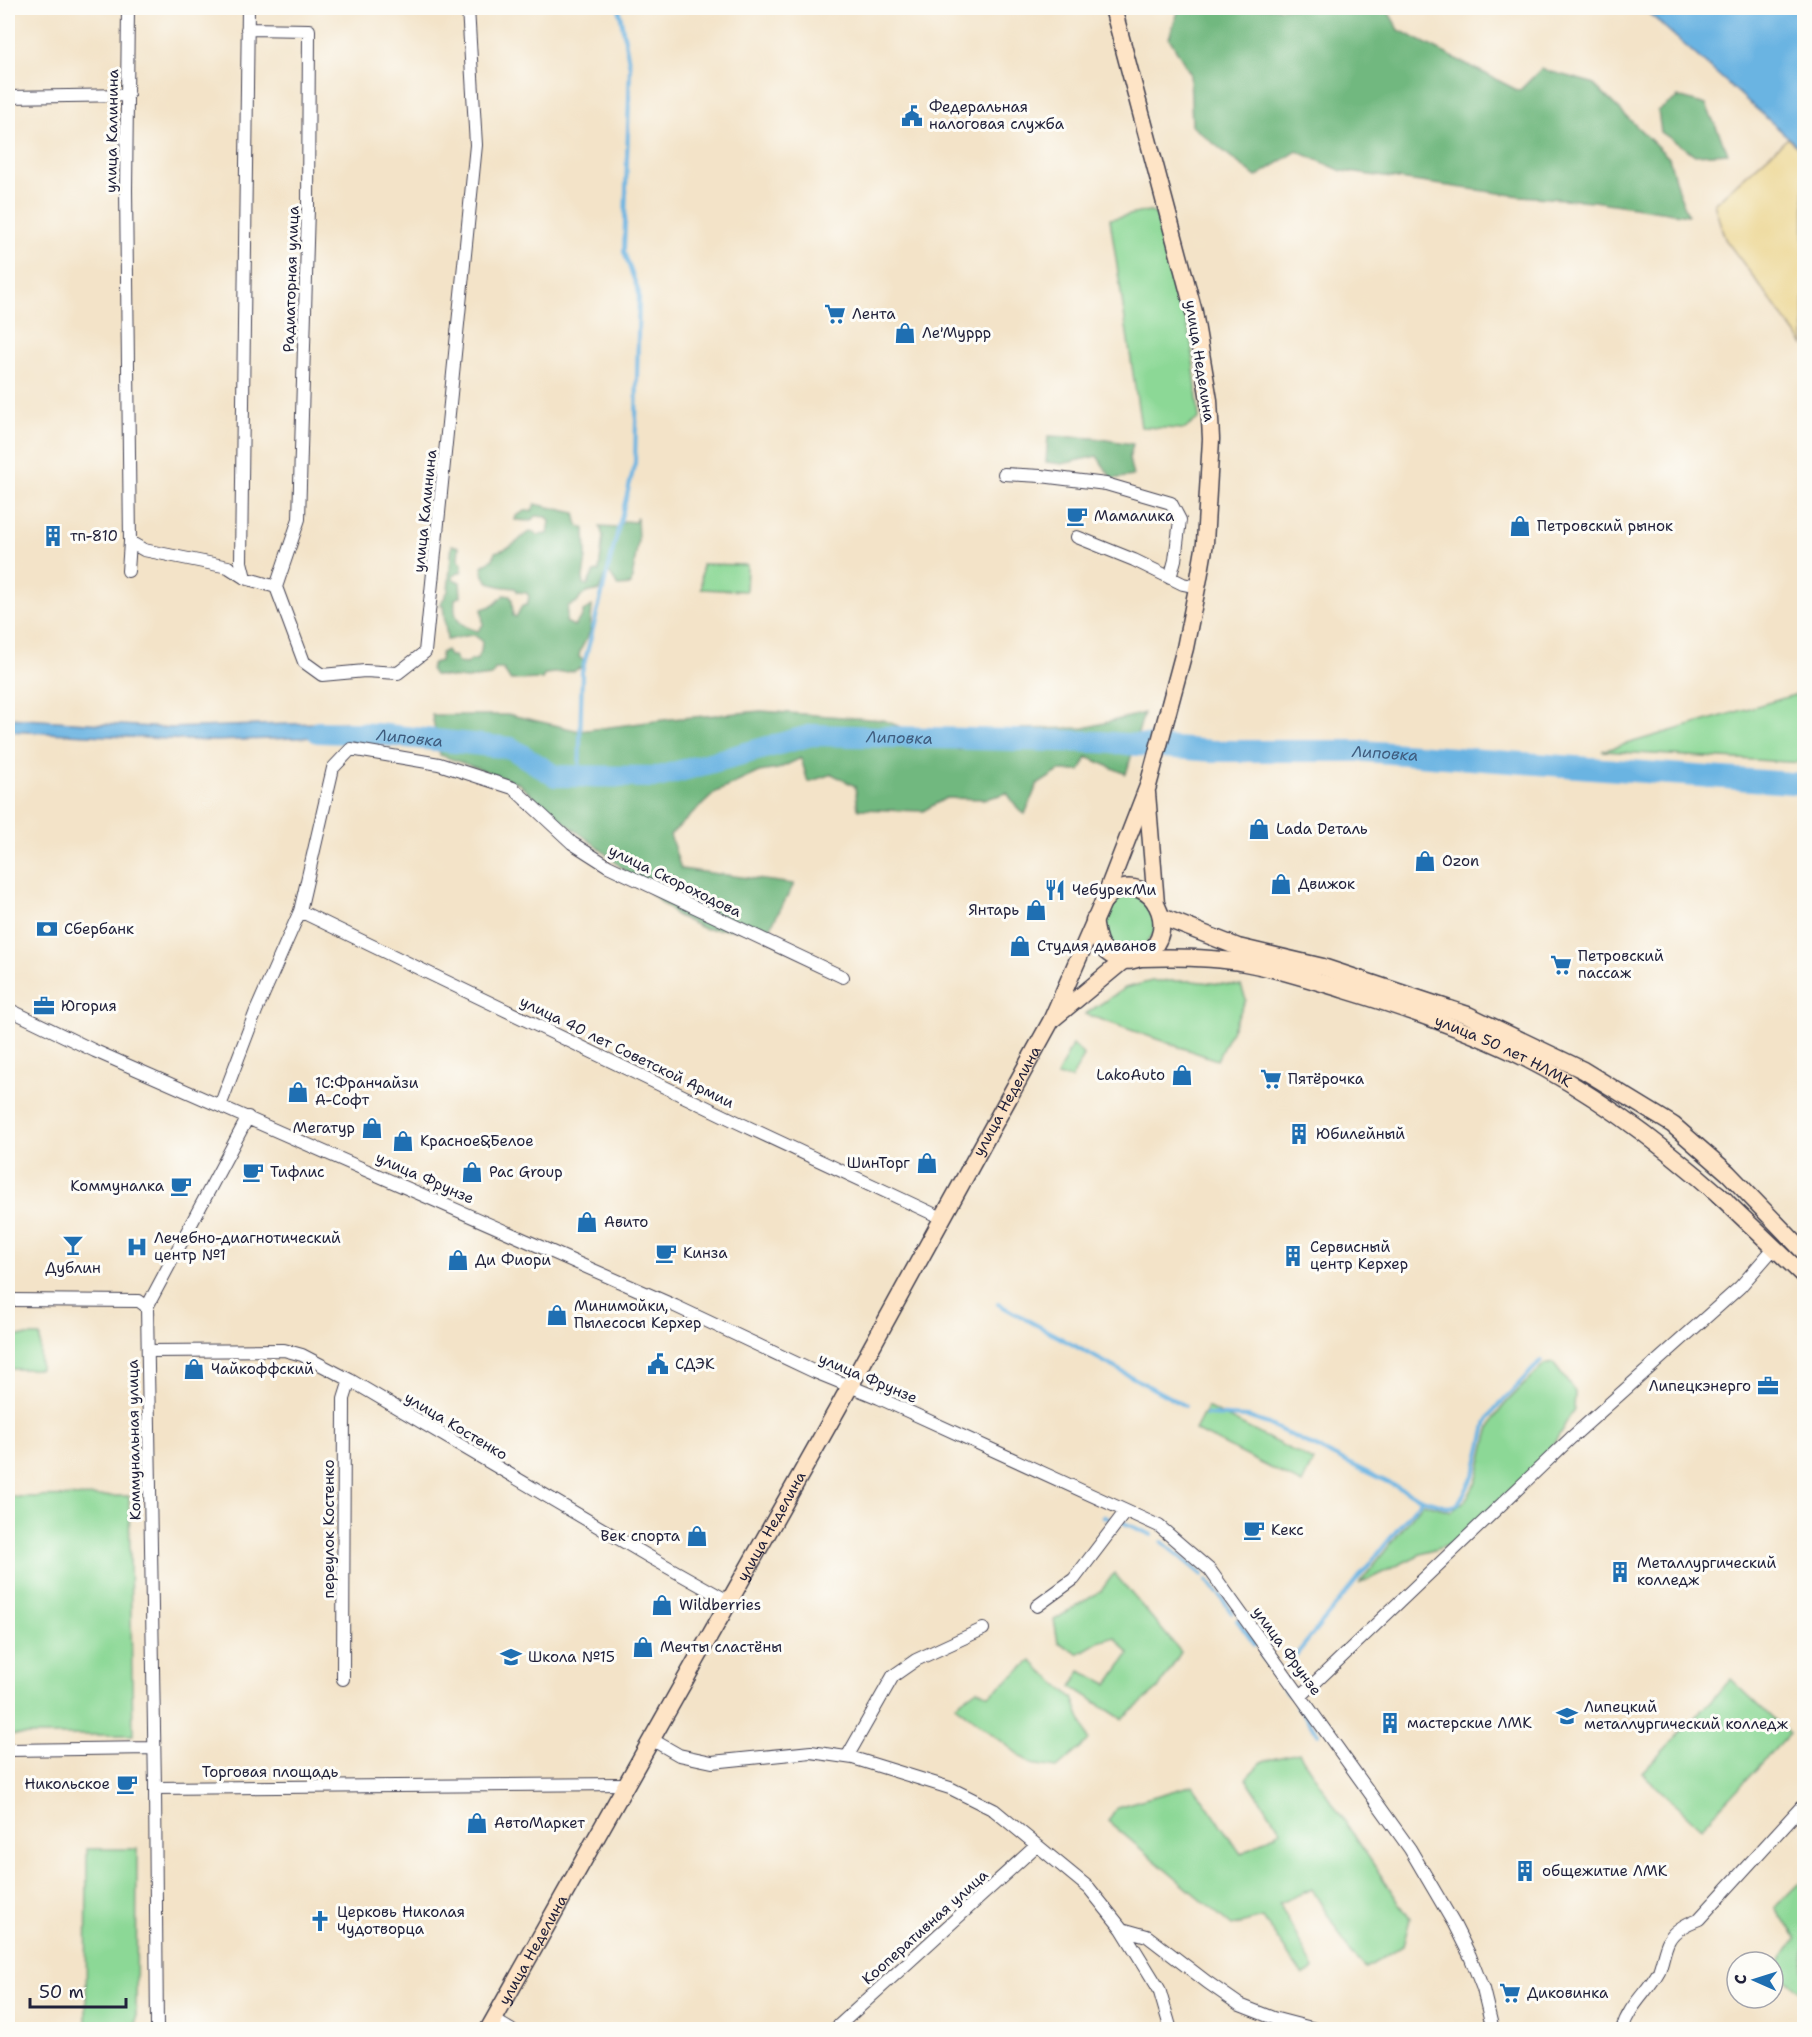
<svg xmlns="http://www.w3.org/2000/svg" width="1812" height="2037" viewBox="0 0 1812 2037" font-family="'Shantell Sans',sans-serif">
<rect width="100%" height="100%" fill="#fdfcf7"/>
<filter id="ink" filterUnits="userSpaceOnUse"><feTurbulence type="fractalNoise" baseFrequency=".0167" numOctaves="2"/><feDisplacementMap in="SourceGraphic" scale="12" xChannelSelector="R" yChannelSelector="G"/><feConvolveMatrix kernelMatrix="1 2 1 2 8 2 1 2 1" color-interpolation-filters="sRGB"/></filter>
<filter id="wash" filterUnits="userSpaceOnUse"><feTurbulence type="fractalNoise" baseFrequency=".008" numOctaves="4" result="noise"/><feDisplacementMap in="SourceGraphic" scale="24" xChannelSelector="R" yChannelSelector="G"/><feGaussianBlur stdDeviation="1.35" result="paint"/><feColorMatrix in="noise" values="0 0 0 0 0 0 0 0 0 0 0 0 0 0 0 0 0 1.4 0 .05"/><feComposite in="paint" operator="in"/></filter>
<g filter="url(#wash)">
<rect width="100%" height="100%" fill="#f3e3c8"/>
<path fill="#8cd896" stroke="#577d68" stroke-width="1.5" d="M1148,211l8,3 35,125 8,79 -14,11 -44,-2 -31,-208z
M702,564l45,1 -1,26 -45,-2z
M1804,691v72l-202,-12 199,-58z
M1136,895l15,10 4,27c-4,5 -8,12 -13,15 -13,8 -33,2 -39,-12 -2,-5 -2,-13 -2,-20l17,-19z
M1152,981h40l49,5 5,14 -29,60 -132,-46 40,-26z
M1072,1045l7,5 5,6 -13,23 -14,-3z
M8,1336h32v33h-32z
M1553,1363l22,29 -1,17 -18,31 -13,18 -88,85 -34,11 -62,30 64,-81 28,8c37,-19 26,-69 47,-98 12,-17 31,-32 46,-48z
M1207,1407l106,54 -11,23 -107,-54z
M129,1496l4,239h-125v-238z
M1114,1573l67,79 -23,37 -36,30 -50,-32 8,-16 28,13 21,-30 -14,-17 -17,5 -20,12 -20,-12 -4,-22 47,-29z
M1031,1661l42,37 16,42 -32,28 -26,-4 -76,-59 22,-16 12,6z
M1731,1679l58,55 -88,94 -59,-55z
M1299,1753l111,166 -7,27 -37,22 -15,-15 -39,-64 -33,14 35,66 -11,7 -40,-58 -31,8 -124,-105 9,-14 76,-22 48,69 40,-23 -35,-53 17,-17z
M87,1849h50l-1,180h-50z
M1804,1878v115l-30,-23 22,-32 -21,-31z"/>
<path fill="#71b87f" stroke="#4a6d5d" stroke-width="1.5" d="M1174,8h212l13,22 120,61 22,-22 51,14 77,75 9,32 10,25 -95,-14 -73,-5 -178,-25 -45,-20 -41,26 -64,-51 -2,-53 -21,-35 9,-26z
M1678,97l28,8 22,48 -33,2 -34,-23 -3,-21z
M1048,436l46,2 39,6 -4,15 4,17 -21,3 -15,-23 -35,8 -16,-2z
M535,504l40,9 3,13 7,3 1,28 -3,21 1,6 3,1 7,-13 5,-1 4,-35 -3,-9 18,1 6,-7 11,1 2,-5 1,24 -7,44 -13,1 -8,-12 -5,1 -6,16c-8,0 -18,2 -21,11l-10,4 -2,16 8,4 9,-11v-4l9,-5 -2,26 -10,19 -1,6 6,5 -1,4 -10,5 -29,3 -3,5 -32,1 -7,-11h-8l-3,7 -26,3 -32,-4 -4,-6 3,-6 7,-2 1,-8 5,-3 3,6h5l4,7 9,1 4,-4h5l5,-8 1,-11 -8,-6c-12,0 -17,4 -27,5l-4,-34 -3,-1 8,-14 4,-46 7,2 -1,12 4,5v7l-9,5v3l7,3 1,14 -6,3c-2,20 4,27 23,32l5,-6 -1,-16 12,-4 10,-10 6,1 2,4 1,16 3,1 6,-11 5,-1 2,-8 -2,-4 -9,-1 -3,-4c-15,-1 -33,-2 -33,-22l11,-7 2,-7c8,-2 17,-6 23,-11 7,-6 7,-9 17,-9l2,3 11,-1 2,-13 -3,-4 -11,-1 -6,5 -15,-1 1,-4 9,-5h7z
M761,711l122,9 76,30 11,-4 43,1 8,-18 63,-1 60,-15 -18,61 -39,-17 -7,14h-21l-22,14 -12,29 -6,-4 -12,-17 -21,6 -40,-1 -23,13 -65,-2 -3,-23 -23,-12 -24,8 -7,-24 -23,11 -19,3 -43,20 -46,43 11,34 113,15 -25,46 -65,-1 -28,-14 -77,-67 -40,-30 -41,-35 -78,-28 -8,-40h79l69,16 91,-12z"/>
<path fill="#eeda9e" stroke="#887e6c" stroke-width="1.5" d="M1788,138l16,15v192l-79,-106 -11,-35z"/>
<path fill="#6ab4e2" stroke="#466b8e" stroke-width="1.5" d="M1643,8h161v145l-16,-16z
M8,718l160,10 177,-6 1,14 -130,5 -28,-1 -180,-9z"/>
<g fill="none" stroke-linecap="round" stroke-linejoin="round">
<path stroke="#6ab4e2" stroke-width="4" d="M579,776l3,-104 53,-209 4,-170 -15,-41 6,-185 -11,-59
M998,1304l187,102
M1206,1415l42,2 20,7 154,75 27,8 8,-2 12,-20 7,-17 11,-47 7,-11 47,-49
M1103,1516l8,3
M1124,1523l28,12
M1162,1542l40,33
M1207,1580l10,13
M1220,1596l12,17
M1237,1620l18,25
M1261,1654l28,41
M1296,1655l126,-156
M1297,1705l21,29"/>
<path stroke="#6ab4e2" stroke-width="22" id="s1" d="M318,732l59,2 134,14 44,28 103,1 154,-42 289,7 112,9h150l441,33"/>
</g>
</g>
<g filter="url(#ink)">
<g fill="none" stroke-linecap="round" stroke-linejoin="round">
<defs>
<path id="street" d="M128,8l-2,182 4,352
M247,29l62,1 -1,178 -9,311 -23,68
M8,97l120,-2
M1004,474l37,2 65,8 65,19 9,17 -5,40 -5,18
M1077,537l57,23 49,24 14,3
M128,571l2,-29 14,8 84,17 17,11 31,9 28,75 18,13 43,-4 33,2 27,-21 51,-507 -8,-137
M245,578l-4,-16 7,-554
M300,911l437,211 205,96
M8,1009l87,42 580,255 140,66 64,26 280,128 51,44 200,279 44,75 16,32 13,33 10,41
M220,1106l36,-95 44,-100 33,-143 18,-19 88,15 74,24 59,55 36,23 235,111
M8,1300l131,1 8,6
M148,1351l136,-1 18,5 48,25 298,176 80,45
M1037,1606l37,-27 51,-67
M343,1679l1,-280 6,-19
M1301,1696l270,-258 169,-151 34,-39
M651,1739l28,16 33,7 99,-10 42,6 97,30 44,22 95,78 33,41 25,7 60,46 33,23 33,13 46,12
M8,1750l145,-2
M847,1757l46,-81 23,-16 67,-31
M155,1788l-8,-481 101,-190
M1122,1929l37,60 12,41
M494,2020l17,10
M157,2030l-2,-242 471,-4
M834,2030l202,-184
M1622,2030c7,-25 25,-37 37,-59 4,-10 5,-22 10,-31 6,-11 19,-17 30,-21l105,-115"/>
<g id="secondary">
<path d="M1147,793l9,111"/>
<path d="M1162,917l76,30 85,20 145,48 115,55 90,55 55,48 76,79"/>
<path d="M1094,920c3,18 4,30 22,38 10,5 21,3 30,-4 35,-25 5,-83 -33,-62 -4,3 -7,7 -10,10"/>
<path id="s2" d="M1141,958c34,-1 70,-1 104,5 34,6 67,17 100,27 60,18 118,38 174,65 75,37 145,91 207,146"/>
<path d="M1054,1018l69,-57"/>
<path d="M1718,1194l86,82"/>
<path id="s3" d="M488,2030l350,-622 213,-387 52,-119 45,-116 37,-138 14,-70 6,-35 6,-104 -2,-39 -15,-88 -81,-304"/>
</g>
</defs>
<use href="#street" stroke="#413f50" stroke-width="14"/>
<use href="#secondary" stroke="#413f50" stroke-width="19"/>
<use href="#street" stroke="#fff" stroke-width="12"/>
<use href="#secondary" stroke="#fee4c6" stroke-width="16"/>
</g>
</g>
<defs>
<symbol id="civic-bare" viewBox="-9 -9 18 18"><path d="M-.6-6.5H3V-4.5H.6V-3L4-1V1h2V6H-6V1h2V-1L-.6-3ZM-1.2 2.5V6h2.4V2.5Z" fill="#1f6fb2" stroke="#fdfcf7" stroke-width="2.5" paint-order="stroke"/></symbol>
<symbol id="supermarket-bare" viewBox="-9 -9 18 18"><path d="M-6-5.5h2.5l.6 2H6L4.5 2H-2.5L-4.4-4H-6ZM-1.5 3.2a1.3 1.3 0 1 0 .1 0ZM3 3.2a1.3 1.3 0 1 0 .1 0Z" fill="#1f6fb2" stroke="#fdfcf7" stroke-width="2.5" paint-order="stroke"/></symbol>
<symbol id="shop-bare" viewBox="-9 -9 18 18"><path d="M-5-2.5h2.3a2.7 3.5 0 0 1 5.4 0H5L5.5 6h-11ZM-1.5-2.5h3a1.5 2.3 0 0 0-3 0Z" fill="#1f6fb2" stroke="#fdfcf7" stroke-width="2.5" paint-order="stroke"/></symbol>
<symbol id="cafe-bare" viewBox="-9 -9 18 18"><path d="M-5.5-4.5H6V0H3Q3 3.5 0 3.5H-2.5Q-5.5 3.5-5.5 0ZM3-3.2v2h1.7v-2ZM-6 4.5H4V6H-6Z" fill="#1f6fb2" stroke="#fdfcf7" stroke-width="2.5" paint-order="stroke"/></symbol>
<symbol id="building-bare" viewBox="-9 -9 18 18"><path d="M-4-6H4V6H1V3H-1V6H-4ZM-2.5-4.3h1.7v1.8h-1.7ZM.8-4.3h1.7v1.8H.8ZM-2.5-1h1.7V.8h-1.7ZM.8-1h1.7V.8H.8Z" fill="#1f6fb2" stroke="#fdfcf7" stroke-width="2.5" paint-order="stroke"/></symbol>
<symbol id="restaurant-bare" viewBox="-9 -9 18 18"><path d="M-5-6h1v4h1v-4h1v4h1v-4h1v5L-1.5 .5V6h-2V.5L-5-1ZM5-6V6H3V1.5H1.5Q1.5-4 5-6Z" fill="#1f6fb2" stroke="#fdfcf7" stroke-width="2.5" paint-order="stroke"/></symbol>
<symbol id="bank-bare" viewBox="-9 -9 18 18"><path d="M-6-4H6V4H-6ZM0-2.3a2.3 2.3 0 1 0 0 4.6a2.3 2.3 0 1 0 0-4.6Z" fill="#1f6fb2" stroke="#fdfcf7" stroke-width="2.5" paint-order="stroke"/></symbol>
<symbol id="office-bare" viewBox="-9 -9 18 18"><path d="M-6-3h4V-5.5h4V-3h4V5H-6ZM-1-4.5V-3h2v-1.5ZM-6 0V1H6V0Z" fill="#1f6fb2" stroke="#fdfcf7" stroke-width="2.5" paint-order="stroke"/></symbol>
<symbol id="bar-bare" viewBox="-9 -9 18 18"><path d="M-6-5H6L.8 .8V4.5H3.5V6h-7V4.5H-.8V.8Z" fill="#1f6fb2" stroke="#fdfcf7" stroke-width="2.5" paint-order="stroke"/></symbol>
<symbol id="hospital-bare" viewBox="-9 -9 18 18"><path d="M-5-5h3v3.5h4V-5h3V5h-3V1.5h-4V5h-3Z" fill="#1f6fb2" stroke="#fdfcf7" stroke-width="2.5" paint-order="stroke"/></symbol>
<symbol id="school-bare" viewBox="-9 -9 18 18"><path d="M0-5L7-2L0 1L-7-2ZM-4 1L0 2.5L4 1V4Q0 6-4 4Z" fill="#1f6fb2" stroke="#fdfcf7" stroke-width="2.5" paint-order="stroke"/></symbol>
<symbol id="university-bare" viewBox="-9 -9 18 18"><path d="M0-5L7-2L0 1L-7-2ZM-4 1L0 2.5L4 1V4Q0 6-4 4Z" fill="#1f6fb2" stroke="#fdfcf7" stroke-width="2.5" paint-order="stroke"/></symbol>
<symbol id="church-bare" viewBox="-9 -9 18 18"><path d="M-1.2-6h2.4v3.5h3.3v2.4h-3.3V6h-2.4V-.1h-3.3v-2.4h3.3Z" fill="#1f6fb2" stroke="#fdfcf7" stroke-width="2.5" paint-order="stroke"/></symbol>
</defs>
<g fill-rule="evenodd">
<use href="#civic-bare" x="897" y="101" width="30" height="30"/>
<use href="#supermarket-bare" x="820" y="299" width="30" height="30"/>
<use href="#shop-bare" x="890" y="318" width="30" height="30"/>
<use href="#cafe-bare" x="1062" y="501" width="30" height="30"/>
<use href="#shop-bare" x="1505" y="511" width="30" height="30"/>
<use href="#building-bare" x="38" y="521" width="30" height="30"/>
<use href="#shop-bare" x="1244" y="814" width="30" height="30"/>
<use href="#shop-bare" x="1410" y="846" width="30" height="30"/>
<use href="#shop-bare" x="1266" y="869" width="30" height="30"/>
<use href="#restaurant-bare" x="1040" y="875" width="30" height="30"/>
<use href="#shop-bare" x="1021" y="895" width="30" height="30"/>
<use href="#bank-bare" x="32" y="914" width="30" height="30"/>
<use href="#shop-bare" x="1005" y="931" width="30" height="30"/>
<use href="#supermarket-bare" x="1546" y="950" width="30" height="30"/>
<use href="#office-bare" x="29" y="991" width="30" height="30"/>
<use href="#shop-bare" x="1167" y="1060" width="30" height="30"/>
<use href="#supermarket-bare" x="1256" y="1064" width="30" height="30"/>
<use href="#shop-bare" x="283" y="1077" width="30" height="30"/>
<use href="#shop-bare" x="357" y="1113" width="30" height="30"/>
<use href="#building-bare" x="1284" y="1119" width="30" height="30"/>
<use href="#shop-bare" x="388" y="1126" width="30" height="30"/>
<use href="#shop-bare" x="912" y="1148" width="30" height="30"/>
<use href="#cafe-bare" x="238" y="1157" width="30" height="30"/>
<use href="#shop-bare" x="457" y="1157" width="30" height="30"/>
<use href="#cafe-bare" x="166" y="1171" width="30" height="30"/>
<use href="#shop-bare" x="572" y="1207" width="30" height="30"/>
<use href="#bar-bare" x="58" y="1230" width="30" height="30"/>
<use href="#hospital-bare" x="122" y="1232" width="30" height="30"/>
<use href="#cafe-bare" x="651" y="1238" width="30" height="30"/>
<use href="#building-bare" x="1278" y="1241" width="30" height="30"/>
<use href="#shop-bare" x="443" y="1245" width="30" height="30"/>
<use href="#shop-bare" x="542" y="1300" width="30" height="30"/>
<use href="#civic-bare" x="643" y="1349" width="30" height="30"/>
<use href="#shop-bare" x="179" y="1354" width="30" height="30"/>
<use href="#office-bare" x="1753" y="1371" width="30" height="30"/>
<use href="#cafe-bare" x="1239" y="1515" width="30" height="30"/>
<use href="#shop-bare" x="682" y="1521" width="30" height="30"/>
<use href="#building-bare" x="1605" y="1557" width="30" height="30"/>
<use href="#shop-bare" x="647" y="1590" width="30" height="30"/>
<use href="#shop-bare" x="628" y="1632" width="30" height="30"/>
<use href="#school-bare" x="496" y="1642" width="30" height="30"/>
<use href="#university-bare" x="1552" y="1701" width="30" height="30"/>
<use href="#building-bare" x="1375" y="1708" width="30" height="30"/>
<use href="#cafe-bare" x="112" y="1769" width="30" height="30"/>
<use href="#shop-bare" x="462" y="1808" width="30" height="30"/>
<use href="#building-bare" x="1510" y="1856" width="30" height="30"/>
<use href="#church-bare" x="305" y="1906" width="30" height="30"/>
<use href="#supermarket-bare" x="1495" y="1978" width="30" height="30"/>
</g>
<g text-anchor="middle" stroke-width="6" stroke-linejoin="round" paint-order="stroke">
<g font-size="15" fill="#22223b" stroke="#fdfcf7" text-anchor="start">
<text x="929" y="112">Федеральная<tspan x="929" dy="17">налоговая служба</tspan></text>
<text x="852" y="319">Лента</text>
<text x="922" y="338">Ле'Муррр</text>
<text x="1094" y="521">Мамалика</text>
<text x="1537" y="531">Петровский рынок</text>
<text x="70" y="541">тп-810</text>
<text x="1276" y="834">Lada Dеталь</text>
<text x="1442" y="866">Ozon</text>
<text x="1298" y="889">Движок</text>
<text x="1072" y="895">ЧебурекМи</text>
<text x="1019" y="915" text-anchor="end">Янтарь</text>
<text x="64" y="934">Сбербанк</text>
<text x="1037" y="951">Студия диванов</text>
<text x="1578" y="961">Петровский<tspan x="1578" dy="17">пассаж</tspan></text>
<text x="61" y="1011">Югория</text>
<text x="1165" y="1080" text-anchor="end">LakoAuto</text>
<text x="1288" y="1084">Пятёрочка</text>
<text x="315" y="1088">1С:Франчайзи<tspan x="315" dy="17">А-Софт</tspan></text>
<text x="355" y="1133" text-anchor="end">Мегатур</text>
<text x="1316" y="1139">Юбилейный</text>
<text x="420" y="1146">Красное&amp;Белое</text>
<text x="910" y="1168" text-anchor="end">ШинТорг</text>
<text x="270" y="1177">Тифлис</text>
<text x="489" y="1177">Pac Group</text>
<text x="164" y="1191" text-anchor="end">Коммуналка</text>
<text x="604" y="1227">Авито</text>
<text x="154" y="1243">Лечебно-диагнотический<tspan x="154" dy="17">центр №1</tspan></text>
<text x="1310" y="1252">Сервисный<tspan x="1310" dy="17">центр Керхер</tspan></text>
<text x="683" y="1258">Кинза</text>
<text x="475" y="1265">Ди Фиори</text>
<text x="73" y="1273" text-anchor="middle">Дублин</text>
<text x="574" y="1311">Минимойки,<tspan x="574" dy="17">Пылесосы Керхер</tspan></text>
<text x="675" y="1369">СДЭК</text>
<text x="211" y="1374">Чайкоффский</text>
<text x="1751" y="1391" text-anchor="end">Липецкэнерго</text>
<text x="1271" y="1535">Кекс</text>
<text x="680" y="1541" text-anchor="end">Век спорта</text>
<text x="1637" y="1568">Металлургический<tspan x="1637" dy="17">колледж</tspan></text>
<text x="679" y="1610">Wildberries</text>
<text x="660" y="1652">Мечты сластёны</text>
<text x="528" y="1662">Школа №15</text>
<text x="1584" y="1712">Липецкий<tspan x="1584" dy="17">металлургический колледж</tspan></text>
<text x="1407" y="1728">мастерские ЛМК</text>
<text x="110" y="1789" text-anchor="end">Никольское</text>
<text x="494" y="1828">АвтоМаркет</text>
<text x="1542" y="1876">общежитие ЛМК</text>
<text x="337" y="1917">Церковь Николая<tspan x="337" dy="17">Чудотворца</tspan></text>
<text x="1527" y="1998">Диковинка</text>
</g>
<g font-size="15" fill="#22223b" stroke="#fdfcf7">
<text transform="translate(112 131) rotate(-89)" y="5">улица Калинина</text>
<text transform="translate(291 279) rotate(-88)" y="5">Радиаторная улица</text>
<text transform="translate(1200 361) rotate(81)" y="5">улица Неделина</text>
<text transform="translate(425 511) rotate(-84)" y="5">улица Калинина</text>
<text transform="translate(675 881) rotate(26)" y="5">улица Скороходова</text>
<text transform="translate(627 1052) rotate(26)" y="5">улица 40 лет Советской Армии</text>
<text dy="5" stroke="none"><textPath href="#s2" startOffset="378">улица 50 лет НЛМК</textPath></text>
<text dy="5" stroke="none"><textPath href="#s3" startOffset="1064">улица Неделина</textPath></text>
<text transform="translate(425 1178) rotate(24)" y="5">улица Фрунзе</text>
<text transform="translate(868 1378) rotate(23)" y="5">улица Фрунзе</text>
<text transform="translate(456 1426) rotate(31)" y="5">улица Костенко</text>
<text transform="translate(134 1440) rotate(-91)" y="5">Коммунальная улица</text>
<text dy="5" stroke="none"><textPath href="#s3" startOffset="578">улица Неделина</textPath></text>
<text transform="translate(329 1529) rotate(-90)" y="5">переулок Костенко</text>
<text transform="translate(1287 1651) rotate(54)" y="5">улица Фрунзе</text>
<text x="270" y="1777">Торговая площадь</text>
<text transform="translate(925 1927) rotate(-42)" y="5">Кооперативная улица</text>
<text dy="5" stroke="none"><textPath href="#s3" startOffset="92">улица Неделина</textPath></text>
</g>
<g font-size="16" font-style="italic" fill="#3f5c7e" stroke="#fdfcf7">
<text dy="6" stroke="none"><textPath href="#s1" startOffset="596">Липовка</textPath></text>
<text dy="6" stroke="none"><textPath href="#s1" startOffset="92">Липовка</textPath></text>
<text dy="6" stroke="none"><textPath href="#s1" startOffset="1082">Липовка</textPath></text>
</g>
</g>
<rect width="1812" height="2037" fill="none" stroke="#fdfcf7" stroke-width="30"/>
<g transform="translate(1755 1980) rotate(273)"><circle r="28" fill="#fdfcf7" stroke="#a5a5ac" stroke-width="1.5"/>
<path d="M0-4.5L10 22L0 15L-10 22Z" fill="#1f6fb2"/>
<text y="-9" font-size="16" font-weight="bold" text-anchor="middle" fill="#22223b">С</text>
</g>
<path d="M30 1998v9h96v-9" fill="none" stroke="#22223b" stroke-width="3"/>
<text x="39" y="1998" font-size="18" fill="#22223b" stroke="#fdfcf7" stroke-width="4.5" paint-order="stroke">50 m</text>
</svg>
